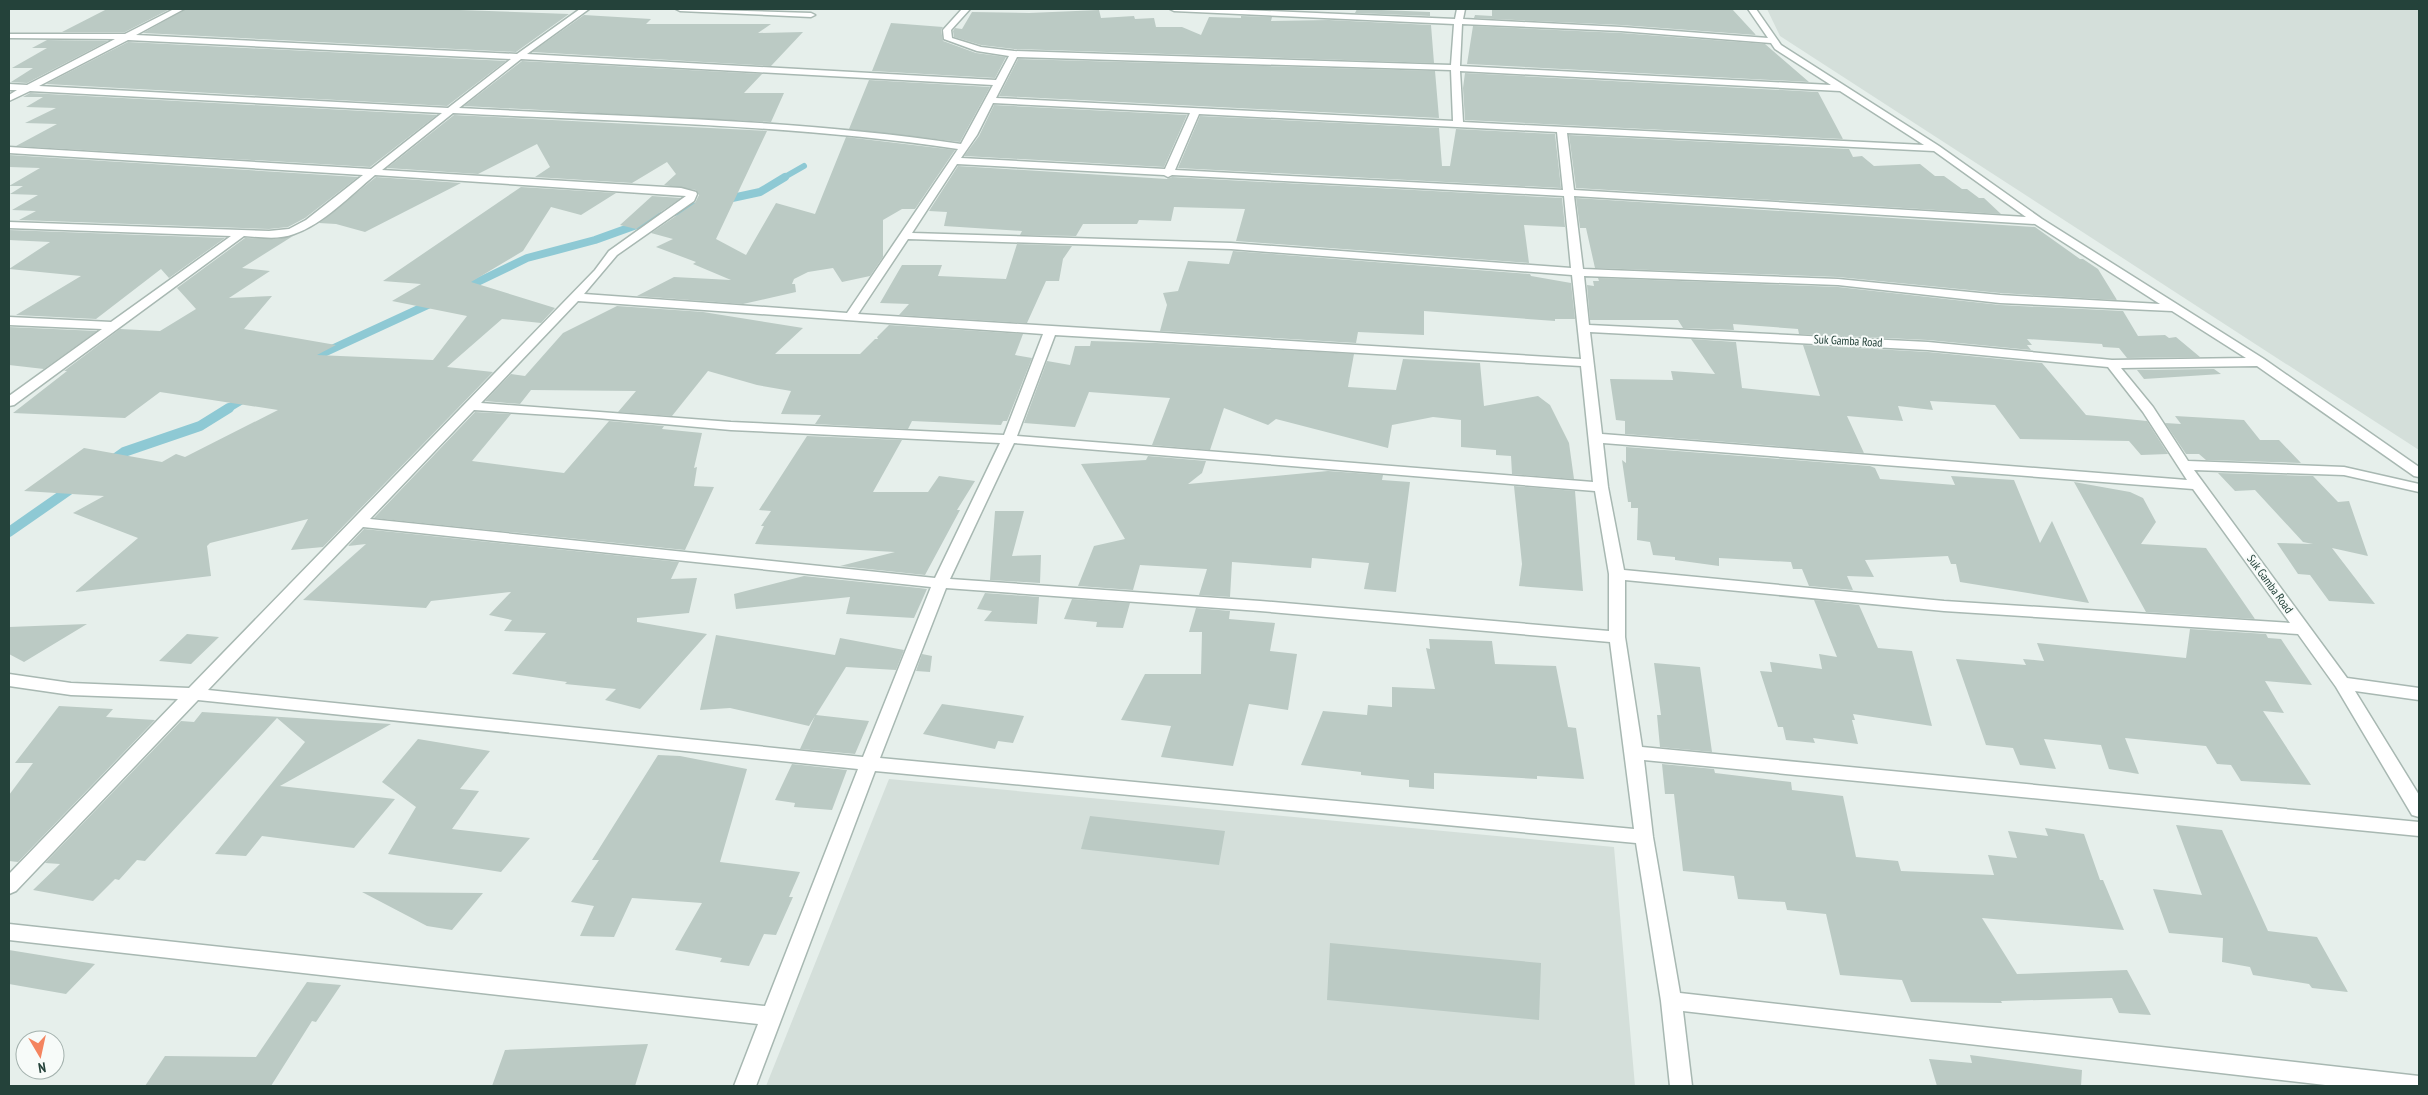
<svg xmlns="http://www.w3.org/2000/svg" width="2428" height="1095" viewBox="0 0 2428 1095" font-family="'PT Sans Narrow',sans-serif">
<rect width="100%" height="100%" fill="#e6efeb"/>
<path fill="#d4dfda" d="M1767,9h652v441l-639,-414z
M889,779l725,68 21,239h-869z"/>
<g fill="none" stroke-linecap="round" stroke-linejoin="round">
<path stroke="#8ec9d4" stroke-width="6" d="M783,178l21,-12"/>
<path stroke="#8ec9d4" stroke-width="8" d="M723,200l37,-8 25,-15
M463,289l64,-31 68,-18 75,-27 29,-7
M306,361l128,-59
M227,409l20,-12"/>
<path stroke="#8ec9d4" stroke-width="10" d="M110,462l14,-10 76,-26 29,-18
M9,532l66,-46"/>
</g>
<path fill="#bbcac4" d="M107,9h63l-45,23h-63z
M186,9h246l137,5 -53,38 -373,-19z
M1357,9l73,3v4l-75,-3z
M1492,9h240l24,26 -135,-10 -147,-7 1,-3 17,1z
M1099,10l2,8 33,-2 1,3 19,-1 2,9h26l19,8 8,-18 32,1v-2l31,1 -1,4 58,-1 102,5 3,38 -420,-14 -33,-4 -27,-8 -1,-6 2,-3 7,1 10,-17 57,1z
M584,15l67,4 -5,5h125l-13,9 45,-1 -32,34 -239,-14z
M891,23l52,4 -2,3 2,11 33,12 30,4 -11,21 -123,-7z
M1473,26l148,7 144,11 44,38 -342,-18z
M47,40l61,1 -81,42 -16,-1 22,-14h-21l35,-20h-15z
M128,42l378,19 -59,45 -401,-22z
M1018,59l417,12 4,47 -440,-22z
M522,61l240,13 -18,19h40l-13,29 -307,-16z
M1465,73l353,19 25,47 -378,-19 -2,-32z
M869,80l121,7 -30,55 -111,-13z
M30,93l407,22 -67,52 -354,-21 41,-22 -32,-1 31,-15 -30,-1 17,-10h-20z
M994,105l193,10 -23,52 -200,-11 15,-20z
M454,115l313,16 -51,108 30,16 30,-52 39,11 31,-77 109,13 -40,59h-13l-19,11v37l-13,19 -28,6 -9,-14 -25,4 -14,7 -2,5h3l1,8 -53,12 -106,-8 37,-19 57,3 -38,-16 3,-2 -40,-15 17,-8 -22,-6 44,-30 4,-8 -3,-5 -32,-5 12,-11 -9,-12 -35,21 -97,-6 15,-10 -13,-23 -59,30 -91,-6z
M1200,116l239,12 3,38h8l6,-37 99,5 6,54 -383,-20z
M1569,135l280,14 4,8 9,-1 12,10 46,-2 15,12h9l18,13h5l12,9h5l17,16 -425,-26z
M9,155l349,22 -53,41 -17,9 -19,2 -250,-9 17,-9 -24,-1 26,-15 -28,-1 13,-8h-14l31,-18 -31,-1z
M958,166l209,13 5,-2 390,21 3,29 -41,-2 5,38 -293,-22 9,-32 -71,-2 -3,14 -32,-1 -2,4h-54l-7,12 -56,-1 2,-4 -78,-5 3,-14 -18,-1z
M376,177l85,6 -96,49 -29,-8 -17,-1z
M521,187l95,6 -35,22 -30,-8 -28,44 -52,31 84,26 -14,15 -39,-4 -55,48 46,5 -170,175 -32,3 17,-31 -98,24 -3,3 4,30 -136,16 63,-54 -65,-25 31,-17 -80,-5 60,-43 78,14 14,-8 9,3 93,-47 -118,-18 -35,26 -112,-5 54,-42h-3l56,-42 40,2 36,-22 -19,-21 68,-50 31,1 17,-3 -51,32 28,3 -41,27 43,-2 -28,33 92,16 -19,10 116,5 34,-44 -75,-15 29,-17 -38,-3z
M652,196l29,2 -45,31 -16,-4z
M1576,198l459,29 45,32h3l15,10 19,31 -117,-7 -162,-16 -243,-9 -9,-40h-6z
M9,230l216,8 -56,40 -8,-9 -65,50 -80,-4 65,-39 -72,-7 41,-27 -41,-2z
M1017,244l55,2 -9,13 -4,22h-13l-19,42 -128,-8 10,-11 -29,-1 22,-38h40l-4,11 68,3z
M1233,251l297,23 1,2 40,7 4,36h-20v2l-131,-10v24l-66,-3 -2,11 -196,-12 7,-26 -4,-12 15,-2 10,-30 41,3z
M1598,278l240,9 162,18 123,6 15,25 27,-1 4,3 7,-1 24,20 -73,1 -8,-10 -16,-1 -1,-3 -75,-5 5,6h-5l4,5 -103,-10 -129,-6 -1,-5 -65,-5 1,6 -51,-2 -5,-8h-88l-3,-35 7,1 -1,-5h6z
M617,306l87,6h-1l100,16 -28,26h85l15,-15h3l-1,-2 12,-12 134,9 -8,21 17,3 -25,63h-4l-2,4 -89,-4 -4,8 -93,-5 6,-9 -40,-1 10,-23 -34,-6 -49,-14 -36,45 -54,-4 18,-21 -105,-1 -11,14 -35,-3 26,-27 14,2 38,-43z
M9,327l88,4 -53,38 -35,-4z
M1691,339l45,3 6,46 78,8 -17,-51 125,7 114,11 44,52 61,6 21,33 -27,1 -12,-14 -109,-2 -25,-34 -65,-4 3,9 -35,-4 5,15 -56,-5 17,37 -239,-19v-13l-9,-1 -6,-41 63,1 -2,-9 44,3z
M1091,341l65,2 198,11 -6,33 48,3 7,-31 77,4 4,43 54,-10 12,9 19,38 5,36 -62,-5 -1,-18 -15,-1v-5l-35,-3v-27l-28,-3 -41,8 -4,23 -112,-29 -8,6 -44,-17 -14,42 -58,-5 18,-47 -81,-6 -14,35 -51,-4 23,-62 23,4 5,-19h15z
M2214,369l7,5 -77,5 -7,-9z
M475,412l36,2 -39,47 92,12 45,-52 55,5 -2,3 40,4 -8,35 3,-1 -3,19 20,1 -29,63 -311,-32z
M2175,416l69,4 16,20h19l22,23 -95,-3 -7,-6h-13l-21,-31 16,1z
M807,436l95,4 -29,52h55l11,-16 36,5 -18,29h3l-35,65 -85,-9 55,-14 -140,-8 9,-18h-3l10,-15 -12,-1z
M1626,447l244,19 5,2 5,11 75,6 -4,-9 63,4 26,63 12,-22 37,82 -129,-21 -4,-18h-5l-3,-8 -83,4 9,17 -27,-1 6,14 -44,-4 -7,-17h-9l-2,-7 -72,-4v8l-44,-6v-3l-22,-2 -3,-13 -13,-2 1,-32h-7v-6h-3l-6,-42 4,3z
M1148,456l58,5 -4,12 -14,11 140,-13 55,4 -1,5 28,2 -14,110 -32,-3 5,-26 -57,-5 -1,10 -79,-6 -2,35 -31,-2 8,-26 -67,-4 -7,25 -55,-4 16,-40 31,-7 -44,-75 65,-4z
M2218,473l95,3 25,26 11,-1 19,55 -36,-8 43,56 -46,-3 -19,-26 -12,-1 -21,-31 36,1 -10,-2 -48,-52 -20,1z
M2074,482l56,10 13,6 13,24 -15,22 65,4 49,71 -109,-7z
M1514,486l61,5 8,100 -64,-5 3,-22z
M995,511h29l-12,45 29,-1 -1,28 -50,-3z
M364,529l315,33 -8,17 26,-1 -8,35 -52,5v4l70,12 -67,75 -35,-9 11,-11 -51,-5 2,-2 -55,-8 34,-41 -42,-2 8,-11 -23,-5 22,-23 -80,9 -5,7 -123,-8 63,-56 -18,2z
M804,576l115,12 8,1 -13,29 -68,-4 4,-17 -114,12 -2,-15z
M985,593l54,4 -2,27 -53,-3 8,-10 -15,-2z
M1072,599l58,4 -7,25 -27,-1 1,-5 -33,-3z
M1814,600l45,5 19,43 34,3 20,75 -79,-12 2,6h-3l6,24 -45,-6 2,5 -29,-3 -3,-13h-5l-18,-56 12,1 -2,-10 52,7 -3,-15 18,3z
M1196,608l34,3 -1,8 46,4 -5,28 27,3 -9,56 -39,-6 -16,62 -72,-9 10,-31 -50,-6 24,-46h56l1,-42h-13z
M87,624l-63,38 -15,-8v-27z
M2190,629l76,5 2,4 13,1 31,46 -47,-4 19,32 -21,-2 48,74 -70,-4 -10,-16 -14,-1 -11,-18 -81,-8 14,36 -30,-5 -8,-24 -57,-6 12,30 -36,-4 -7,-17 -27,-3 -30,-86 70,6 -3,-6 21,2 -7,-18 149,15z
M187,634l32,3 -28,27 -32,-3z
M716,635l119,20 5,-17 64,12 -8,20 -50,-3 -30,48 53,6 -14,33 -55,-5 15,-33 -6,10 -79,-18 -30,2z
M1429,639l63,2 3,23 61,2 12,61 8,1 8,51 -47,-3v3l-103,-6v16l-25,-2v-7l-48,-5v-3l-60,-7 22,-54 44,4 1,-10 24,2v-20l43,2 -9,-41 4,1z
M922,654l10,2 -2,16 -14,-1z
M1654,663l46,4 12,85 -52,-5 -3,-32h4z
M942,704l82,12 -11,27 -15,-2 -3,8 -72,-15z
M59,706l54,3 -7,8 49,3 -137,142 -9,-1v-66l24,-32h-18z
M202,712l189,12 -111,62 115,13 -41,49 -92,-12 -16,20 -31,-2 90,-112 -28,-24 -132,143 -8,-1 -18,20 -4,-1 -22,22 -60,-11 27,-26 -15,-1 136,-142 13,1z
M418,739l72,12 -30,38 19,2 -27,38 78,9 -29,34 -113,-18 28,-47 -34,-25z
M658,755l22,1 67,13 -27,93 80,10 -11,25h4l-17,38 -12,-1 -15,32 -29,-4 2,-4 -47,-8 27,-47 -70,-5 -18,39 -34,-1 14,-30 -23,-4 28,-42h-7z
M792,764l55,6 -15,40 -38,-3 1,-4 -20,-3z
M1662,764l52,5 1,4 76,9 1,8 51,6 13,61 42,4 3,10 93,4 -6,-20 29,3 -9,-27 40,5 -3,-8 39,6 16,46h3l21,50 -142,-12 35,56 110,-4 24,45 -32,-2 -7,-15 -111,3 1,2 -91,-1 -9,-22 -62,-5 -14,-61 -39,-4 -2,-8 -47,-3 -4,-23 -51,-5 -9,-77h-9z
M1090,816l135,15 -6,34 -138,-16z
M2176,825l46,5 46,101 49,6 31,55 -36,-4 -3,-4 -56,-9 -3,-8 -28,-5 1,-24 -54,-5 -16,-44 49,6z
M362,892l121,1 -31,37 -25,-4z
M1330,943l211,20 -2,57 -212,-20z
M9,950l86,14 -29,30 -57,-10z
M307,982l34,3 -25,37 -4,-1 -41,65h-126l20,-30 91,1z
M648,1044l-13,42h-143l13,-36z
M1970,1055l112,15 -1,16h-144l-8,-27 43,4z"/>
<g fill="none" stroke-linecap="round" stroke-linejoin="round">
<defs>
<path id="minor" d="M174,9h10l-48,26 381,19 63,-45h9l-62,45 469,26 13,-24 -32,-5 -33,-12 -1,-9 19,-21h8l-19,21 1,8 29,9 33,4 437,14 3,-41 -280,-13 -4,-2h52l233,10 2,-10h8l-2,10 158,8 147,11 -20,-29h8l25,36 158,101 103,73 222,140 155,108v10l-5,-1 -157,-110 -136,2 32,39 35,54 156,6 75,17v8l-75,-17 -150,-5 153,208 72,10v12l-64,-9 64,104v22l-7,-2 -76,-128 -38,-53 -354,-23 -319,-31v57l17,110 777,75v14l-775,-76 9,77 27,156 739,83v10h-85l-651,-75 9,75h-22l-9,-85 -25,-158 -761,-72 -119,315h-22l24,-62 -749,-84v-16l756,82 93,-237 -660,-69 -182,191 -7,3v-20l169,-175 -107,-4 -62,-9v-12l62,9 118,5 406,-418 14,-19 77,-55 -311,-21c-23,19 -53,50 -81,59 -15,6 -34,3 -50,2l-230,169 -5,1v-10l93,-67 -93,-4v-8l102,5 120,-86 -222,-8v-6l260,9 20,-2 17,-9 57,-45 -354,-22v-6l362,22 71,-56 -412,-22 -21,10v-6l8,-5h-8v-6l18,1 88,-46 -106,-1v-4h116zM1462,24l159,7 150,12 4,6 56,36 -371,-19zM128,40l383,19 -63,49 -409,-22zM1017,57l434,13 2,51 -457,-23zM521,59l472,26 -32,59c-165,-25 -335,-27 -502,-36zM1460,71l380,20 84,54 -461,-23zM993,103l197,10 -25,56 -204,-11 16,-23zM453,113c168,9 338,11 505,36l-111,164 -263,-19 33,-39 77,-54 3,-7 -1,-2 -15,-4 -299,-18zM1199,114l358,18 6,58 -388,-20zM1567,133l367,18 92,66 -452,-27zM957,164l207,11 4,2 4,-2 392,21 7,72 -340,-25 -319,-10zM1574,196l461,28 125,80 -160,-9 -162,-16 -255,-10zM908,239l323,10 341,26 9,84 -723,-45zM1584,276l254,9 162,18 172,8 74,47 -134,2 -184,-18 -339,-17zM578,301l465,33 -39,101 -273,-13 -250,-19zM1590,332l338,18 180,17 35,45 44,68 -585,-46zM1055,335l526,31 12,116 -576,-46zM474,410l123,8 134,12 269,13 -65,135 -565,-59zM1014,443l581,48 14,83v57l-349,-30 -310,-22zM1603,443l590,46 97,134 -346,-22 -320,-31 -16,-83zM363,527l568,60 -68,170 -655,-67zM946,588l314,23 350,31 24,187 -754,-71z
M676,9l135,4 4,2 -4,2 -131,-6z"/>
</defs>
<use href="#minor" stroke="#a8b8b2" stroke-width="3"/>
<use href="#minor" fill="#fff" fill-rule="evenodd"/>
</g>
<g text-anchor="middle" stroke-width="4" stroke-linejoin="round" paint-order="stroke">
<g font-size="12" fill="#24423a" stroke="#f7fbf9">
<text transform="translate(1848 341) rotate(3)" y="4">Suk Gamba Road</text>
<text transform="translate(2270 584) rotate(54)" y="4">Suk Gamba Road</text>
</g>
</g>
<rect width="2428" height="1095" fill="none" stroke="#24423a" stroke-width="20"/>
<g transform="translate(40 1055) rotate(171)"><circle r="24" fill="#f7fbf9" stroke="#a3b1ad"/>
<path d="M0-4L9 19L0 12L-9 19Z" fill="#f4845f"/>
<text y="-8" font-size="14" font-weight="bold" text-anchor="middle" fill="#24423a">N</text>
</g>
</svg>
